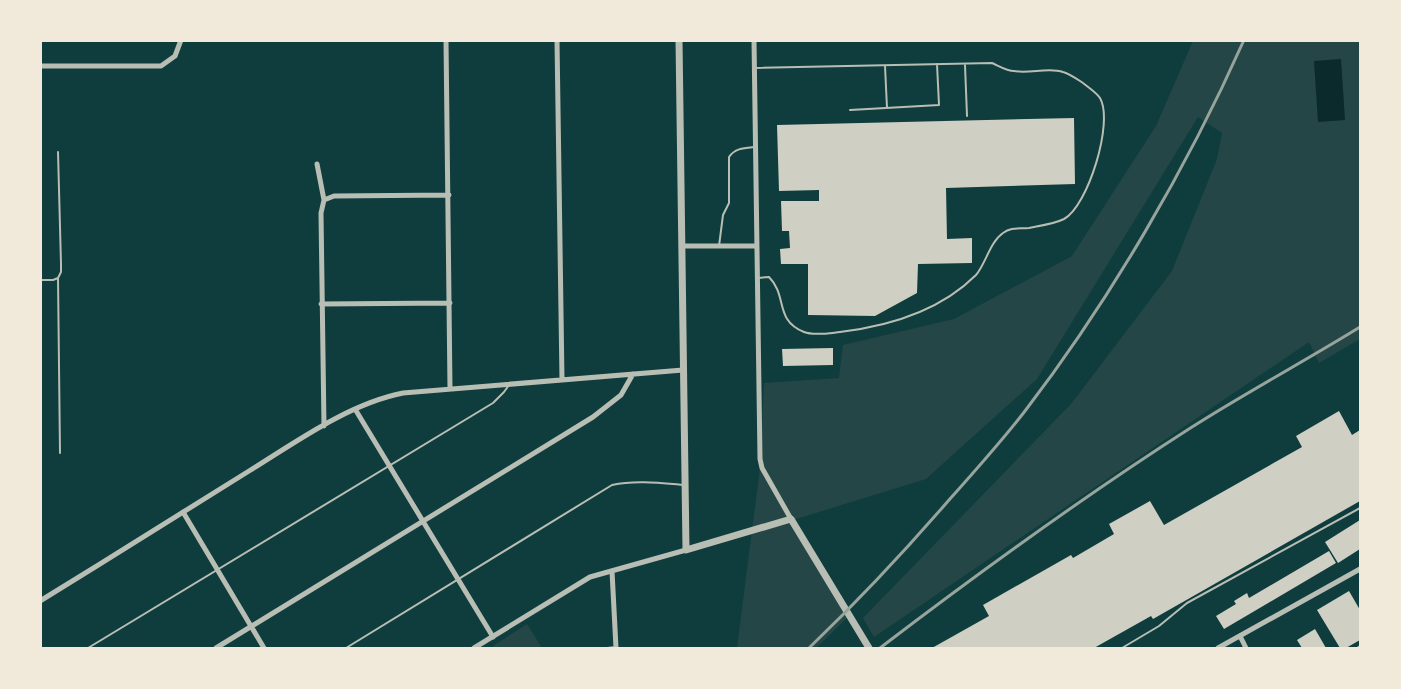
<svg xmlns="http://www.w3.org/2000/svg" width="1401" height="689" viewBox="0 0 1401 689" font-family="'Public Sans',sans-serif">
<rect width="100%" height="100%" fill="#0f3d3e"/>
<path fill="#244646" d="M1193,41h167v298l-41,24 -10,-21 -435,295 -11,-19 208,-214 101,-133 45,-112 5,-26 -24,-16 -161,262 -111,100 -133,41 57,95 -34,33h-79l23,-180 4,-85 75,-5 4,-33 111,-26 118,-63 84,-130z
M527,624l15,24h-47l-2,-2z"/>
<path fill="#0a2a2b" d="M1341,59l4,61 -27,2 -4,-61z"/>
<path fill="#cfcfc3" d="M1074,118l1,66 -129,4 1,51 25,-1v25l-54,1 -1,29 -42,23 -67,-1v-51h-27l-1,-15 10,-1 -1,-17h-7l-1,-30h38v-11l-40,1 -2,-66z
M833,348v17l-50,1 -1,-17z
M1339,411l13,24 8,-5v71l-207,118 -2,-3 -57,32h-162l57,-32 -6,-11 88,-50 2,3 41,-24 -5,-10 41,-23 14,24 138,-78 -6,-11z
M1360,520v29l-22,14 -13,-21z
M1329,551l7,12 -112,66 -8,-13 20,-12 -2,-3 13,-8 2,5z
M1349,591l11,19v30l-14,8h-6l-23,-38z
M1315,629l11,19h-24l-5,-8z"/>
<g fill="none" stroke-linecap="round" stroke-linejoin="round">
<path stroke="#b8beb3" stroke-width="2" d="M965,65l2,51
M885,66l2,42
M755,68l237,-5c7,3 15,8 22,8 15,3 35,-4 49,1 7,2 14,7 20,11 5,4 14,10 17,15 14,24 -12,108 -36,121 -10,5 -25,7 -35,9 -10,1 -18,-1 -26,5 -13,9 -17,30 -27,42 -36,36 -86,51 -136,57 -10,1 -26,4 -36,0 -30,-12 -16,-36 -35,-55l-12,1
M850,110l89,-5 -2,-41
M58,152l3,112v8l-3,6 2,175
M719,246l4,-31 6,-12v-46c6,-9 15,-9 26,-10
M40,280h13l5,-2
M88,648l405,-245 11,-11 5,-7
M346,648l266,-163c23,-5 48,-2 72,0
M607,648l9,-1
M1122,648l37,-22 28,-23 173,-95
M1357,648l3,-2"/>
<path stroke="#b8beb3" stroke-width="5" d="M446,40l4,349
M557,40l5,340
M754,40l6,419 2,9 29,51
M40,66h121l14,-10 6,-16
M317,164l7,36 -3,13 3,213
M324,200l10,-4 115,-1
M682,246h75
M321,304l129,-1
M355,409l138,228
M183,512l81,136
M612,571l4,77
M40,601c70,-43 140,-87 209,-130 47,-29 99,-67 154,-78l280,-23
M1240,636l6,12
M216,648l377,-231 28,-22 12,-21
M474,648l116,-71 96,-27
M1218,648l142,-79"/>
<path stroke="#b8beb3" stroke-width="7" d="M679,40l7,510 105,-31 78,129"/>
<path stroke="#97a49c" stroke-width="3" d="M809,648c49,-47 95,-96 140,-148 26,-29 52,-58 76,-89 85,-111 162,-243 219,-371
M880,648c101,-77 204,-152 312,-221 55,-35 113,-66 168,-100"/>
</g>
<rect width="1401" height="689" fill="none" stroke="#f1e9da" stroke-width="84"/>
</svg>
